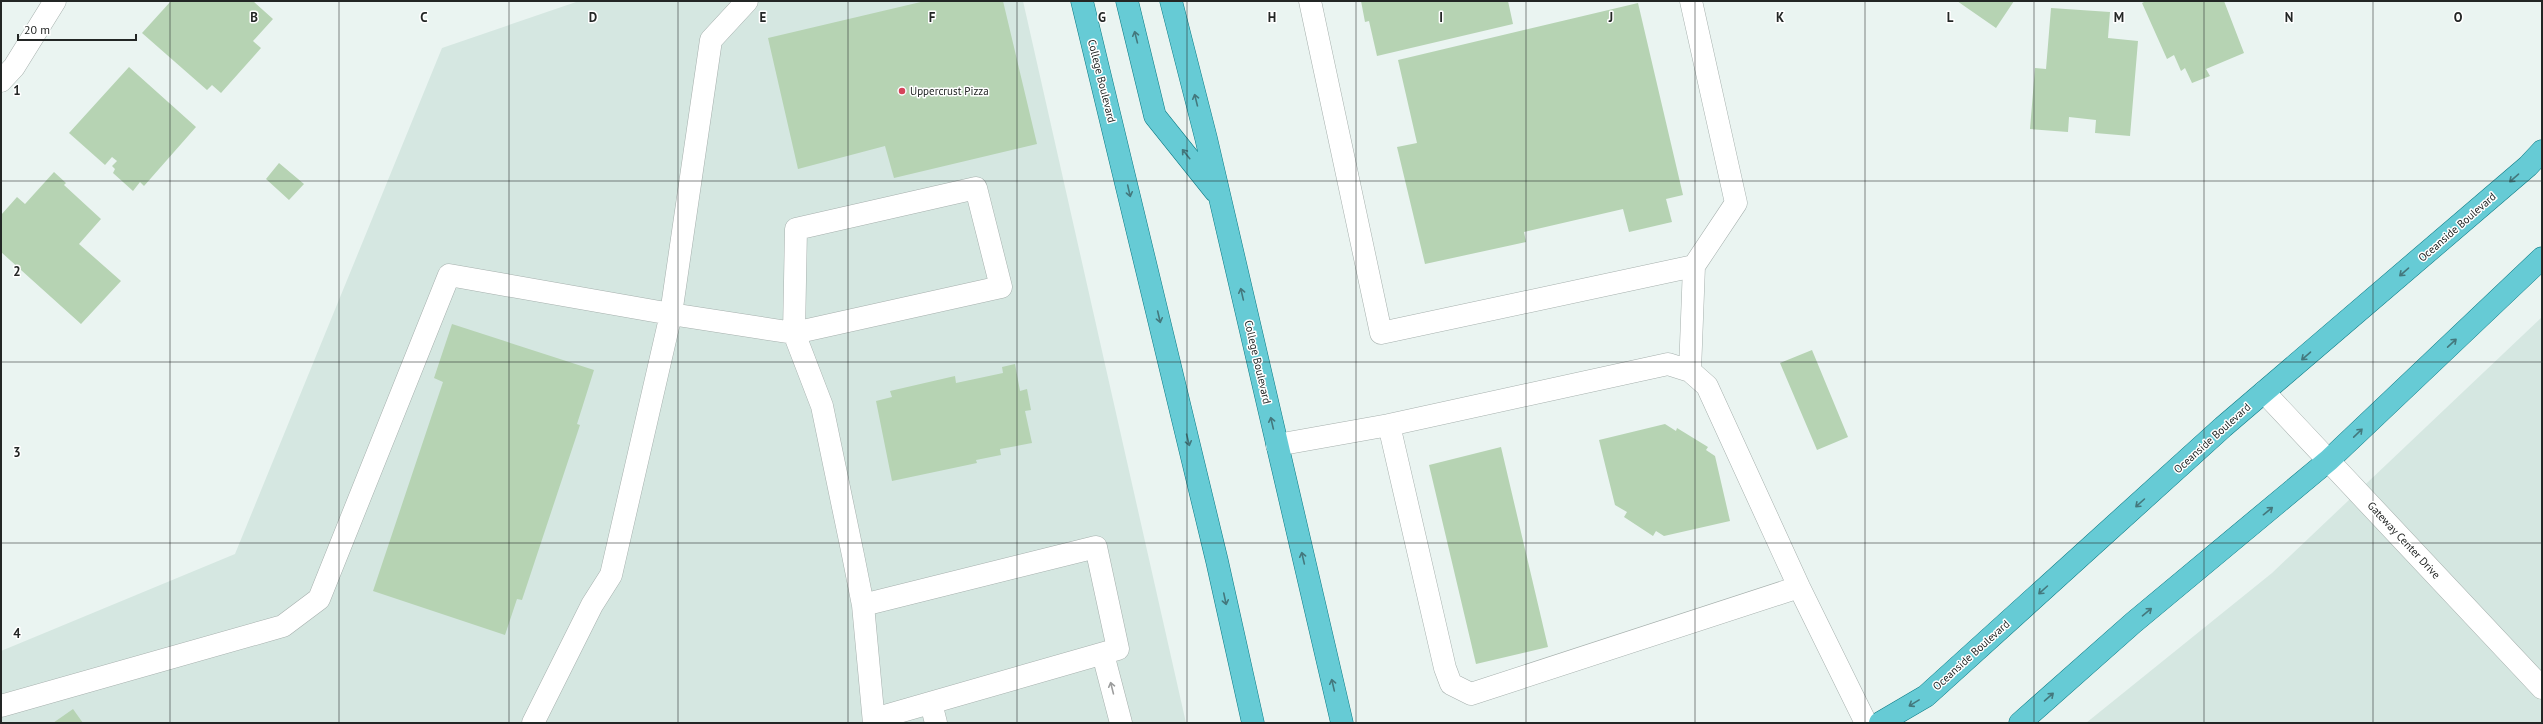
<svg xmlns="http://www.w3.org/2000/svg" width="2543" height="724" viewBox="0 0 2543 724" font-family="'PT Sans',sans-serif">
<rect width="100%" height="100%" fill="#eaf4f1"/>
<path fill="#d5e7e1" d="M579,1h444l163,722h-1185v-72l234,-97 207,-506z
M2542,317v406h-456l186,-150z"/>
<path fill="#b6d3b3" d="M171,1h82l20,18 -20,22 8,7 -40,45 -9,-8 -5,5 -65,-57z
M925,1h78l34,143 -143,34 -9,-32 -87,23 -30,-131z
M1361,1h147l5,23 -136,32 -8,-35 -4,1z
M1957,1h57l-18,27z
M2146,1h78l20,52 -38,16 4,7 -18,7 -7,-15 -4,3 -7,-16 -7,4 -25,-56z
M1638,3l45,192 -17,4 6,23 -43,10 -6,-23 -99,23 2,10 -101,22 -28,-117 20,-4 -19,-83z
M2051,8l59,4 -2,26 30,3 -8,95 -35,-3 1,-13 -27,-3 -1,15 -38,-3 5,-61 11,1z
M129,67l67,60 -52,59 -4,-4 -7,9 -20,-18 2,-4 -3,-3 5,-5 -5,-4 -7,8 -36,-32z
M279,163l25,21 -15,16 -23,-21z
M54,172l12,11 -2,2 37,34 -22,25 42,37 -40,43 -80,-72v-37l16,-18 8,7z
M452,324l142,46 -17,54 3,1 -58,175 -5,-1 -12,36 -132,-44 70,-209 -9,-4z
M1812,350l36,87 -31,13 -37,-87z
M1015,364l5,27 7,-2 4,21 -6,1 7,32 -32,6 1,6 -25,5 1,3 -85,18 -16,-80 16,-4 -2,-6 65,-15 1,7 47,-10 -1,-6z
M1665,424l11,7 1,-3 31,19 -2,3 9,6 15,65 -66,15 -8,-5 -3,5 -29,-19 3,-5 -12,-7 -16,-65z
M1501,447l47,200 -72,17 -47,-199z
M73,709l10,14h-30z"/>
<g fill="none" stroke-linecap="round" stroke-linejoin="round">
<defs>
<path id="minor" d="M1310,1l71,332 313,-67 42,-63 -45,-202
M1,81l13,-14 41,-66
M976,188l25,99 -207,46 2,-104z
M1690,371l4,-105
M2264,392l278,296
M1389,425l56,243 6,16 20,10 328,-107
M1277,445l112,-20 279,-61 22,7 17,15 92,201 67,136
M863,605l233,-58 22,102 -244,70
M1103,654l18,69
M931,703l5,20
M1,706l282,-80 36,-27 130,-324 222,39 123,19 28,73 31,149 10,50 11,118
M533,723l59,-118 19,-30 60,-261 40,-274 36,-39"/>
<path id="major" d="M1082,1l135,560 36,162
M1127,1l28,115 60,75
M1171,1l35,137 136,585
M1880,723l46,-27 297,-269 305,-261 14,-15
M2020,723l113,-100 196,-163 213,-202"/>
</defs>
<use href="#minor" stroke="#a6b0ad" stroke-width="23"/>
<use href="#major" stroke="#0c7b85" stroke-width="23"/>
<use href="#minor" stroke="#fff" stroke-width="22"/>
<use href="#major" stroke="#66cbd5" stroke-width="22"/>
</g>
<defs><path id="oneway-shaft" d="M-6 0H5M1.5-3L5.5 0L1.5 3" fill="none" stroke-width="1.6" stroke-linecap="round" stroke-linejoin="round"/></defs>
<g stroke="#44787d">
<use href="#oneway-shaft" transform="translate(1136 37) rotate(-104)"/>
<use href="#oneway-shaft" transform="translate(1196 100) rotate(-104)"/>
<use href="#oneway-shaft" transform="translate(1186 154) rotate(-129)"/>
<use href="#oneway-shaft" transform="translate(2514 178) rotate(139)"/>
<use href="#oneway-shaft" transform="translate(1129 191) rotate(77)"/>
<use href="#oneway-shaft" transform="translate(2404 272) rotate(139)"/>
<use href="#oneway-shaft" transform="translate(1242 294) rotate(-103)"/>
<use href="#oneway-shaft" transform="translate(1159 317) rotate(77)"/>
<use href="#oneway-shaft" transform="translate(2452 343) rotate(-43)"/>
<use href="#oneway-shaft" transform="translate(2306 356) rotate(139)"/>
<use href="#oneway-shaft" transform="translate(1272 423) rotate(-103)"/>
<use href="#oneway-shaft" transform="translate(2358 433) rotate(-44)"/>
<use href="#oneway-shaft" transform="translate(1188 440) rotate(76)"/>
<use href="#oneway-shaft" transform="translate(2140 503) rotate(138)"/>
<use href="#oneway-shaft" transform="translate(2268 511) rotate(-39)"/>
<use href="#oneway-shaft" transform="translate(1303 558) rotate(-103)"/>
<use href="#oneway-shaft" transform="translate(2043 590) rotate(138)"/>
<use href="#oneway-shaft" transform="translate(1225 599) rotate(78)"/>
<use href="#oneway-shaft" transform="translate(2147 612) rotate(-40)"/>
<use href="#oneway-shaft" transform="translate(1333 685) rotate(-103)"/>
<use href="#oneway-shaft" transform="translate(2049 697) rotate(-41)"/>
<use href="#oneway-shaft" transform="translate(1914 703) rotate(149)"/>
</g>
<use stroke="#9c9d9d" href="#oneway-shaft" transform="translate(1112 688) rotate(-104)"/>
<path fill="none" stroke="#232625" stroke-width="1" stroke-opacity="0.55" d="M170,1v722M339,1v722M509,1v722M678,1v722M848,1v722M1017,1v722M1187,1v722M1356,1v722M1526,1v722M1695,1v722M1865,1v722M2034,1v722M2204,1v722M2373,1v722M1,181h2541M1,362h2541M1,543h2541"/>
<circle fill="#d5445b" stroke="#fff" stroke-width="1.5" cx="902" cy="91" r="4"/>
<g text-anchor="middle" stroke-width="3" stroke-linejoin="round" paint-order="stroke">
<g font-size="11" fill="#232625" stroke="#fff">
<text transform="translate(1102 81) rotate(76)" y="4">College Boulevard</text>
<text transform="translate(2457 227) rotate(-41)" y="4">Oceanside Boulevard</text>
<text transform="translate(1258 362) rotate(77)" y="4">College Boulevard</text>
<text transform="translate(2212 438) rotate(-42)" y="4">Oceanside Boulevard</text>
<text transform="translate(2404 540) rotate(47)" y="4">Gateway Center Drive</text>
<text transform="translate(1971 655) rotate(-42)" y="4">Oceanside Boulevard</text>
</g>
<g font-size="11" fill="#232625" stroke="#fff" text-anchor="start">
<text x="910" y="95">Uppercrust Pizza</text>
</g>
</g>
<g font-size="13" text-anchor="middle" font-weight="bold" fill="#232625" stroke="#fff" stroke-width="3" stroke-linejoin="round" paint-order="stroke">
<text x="254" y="22">B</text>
<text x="424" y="22">C</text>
<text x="593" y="22">D</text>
<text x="763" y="22">E</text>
<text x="932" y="22">F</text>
<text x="1102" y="22">G</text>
<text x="1272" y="22">H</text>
<text x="1441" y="22">I</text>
<text x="1611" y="22">J</text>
<text x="1780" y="22">K</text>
<text x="1950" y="22">L</text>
<text x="2119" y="22">M</text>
<text x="2289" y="22">N</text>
<text x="2458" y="22">O</text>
<text x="17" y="95">1</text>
<text x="17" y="276">2</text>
<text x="17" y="457">3</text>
<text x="17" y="638">4</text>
</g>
<rect width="2543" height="724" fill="none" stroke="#232625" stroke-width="4"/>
<path d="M18 34v6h118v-6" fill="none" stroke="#232625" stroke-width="2"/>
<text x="24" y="34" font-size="12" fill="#232625" stroke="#ffffff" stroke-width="3" paint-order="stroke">20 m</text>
</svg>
